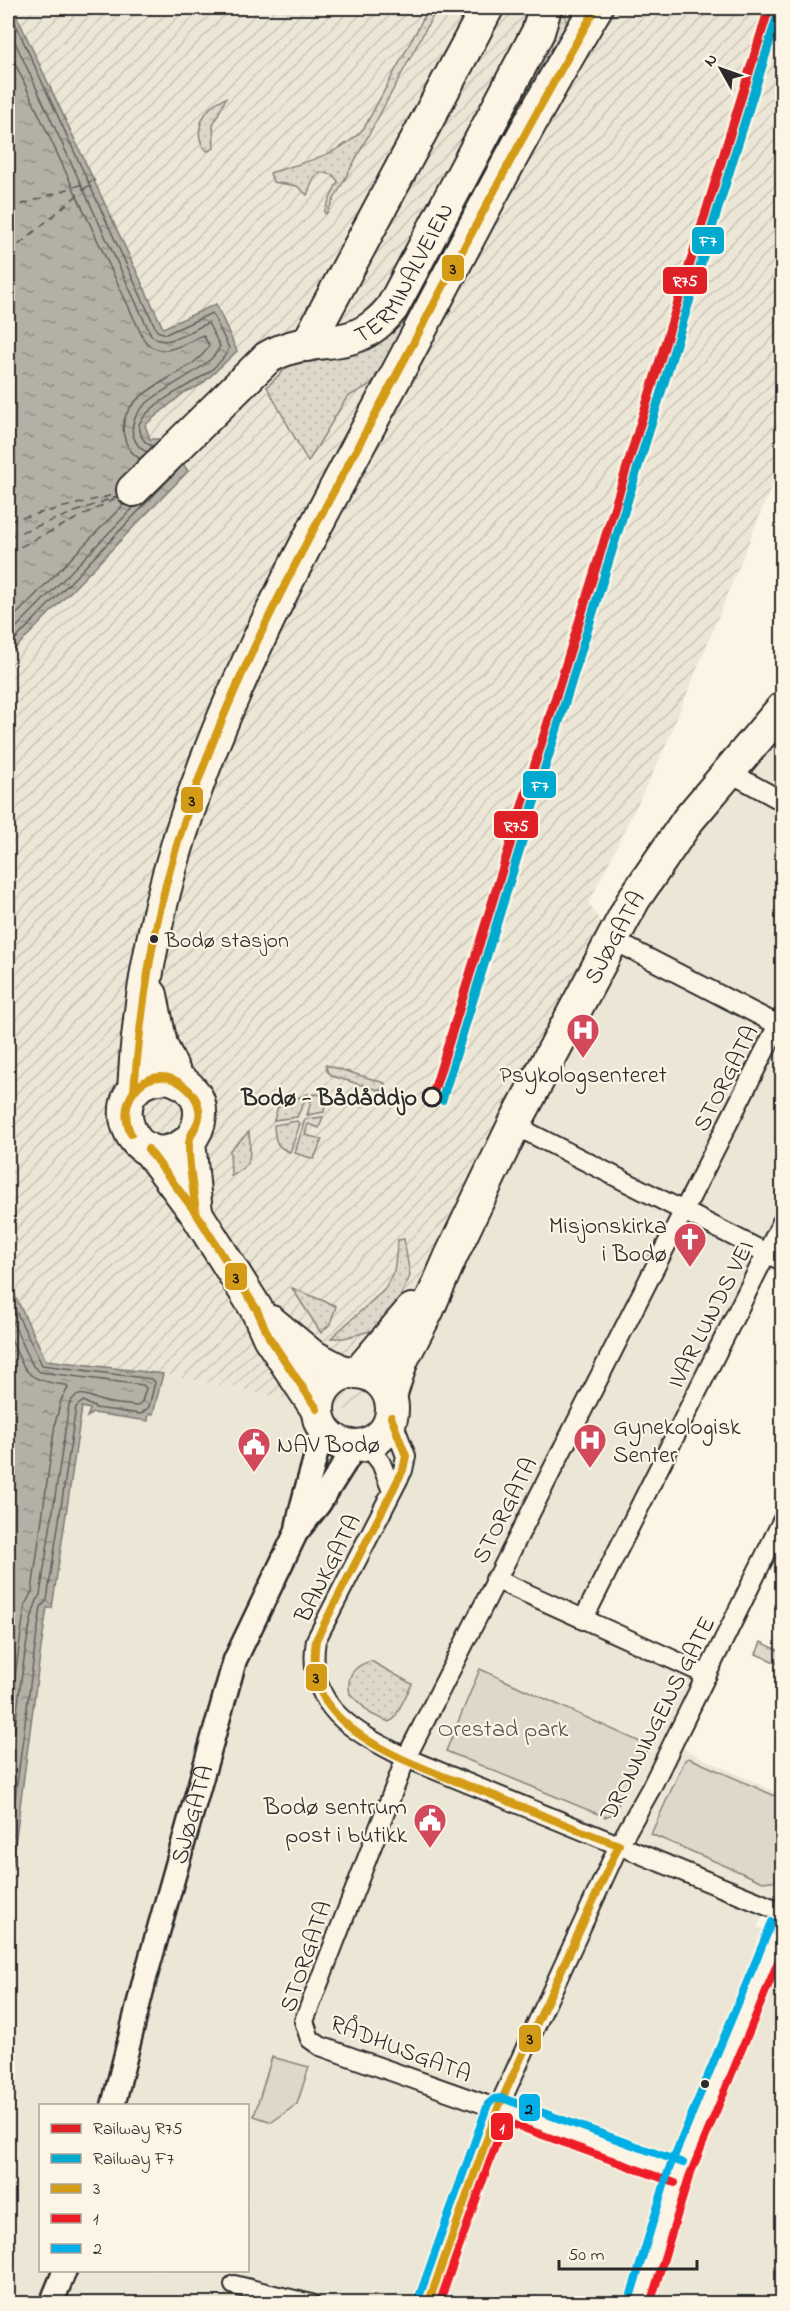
<svg xmlns="http://www.w3.org/2000/svg" width="790" height="2311" viewBox="0 0 790 2311" font-family="'Indie Flower',sans-serif">
<defs>
<pattern id="industrial-furrows" width="10" height="10" patternUnits="userSpaceOnUse" patternTransform="scale(1.5)"><rect width="10" height="10" fill="#ece6d7"/><path d="M-1 1l2-2M0 10L10 0M9 11l2-2" fill="none" stroke="#cbc5b9"/></pattern>
<pattern id="grass-dots" width="8" height="8" patternUnits="userSpaceOnUse" patternTransform="scale(1.5)"><rect width="8" height="8" fill="#ded8ca"/><path d="M2 2h.1M6 6h.1" fill="none" stroke="#bfbaae" stroke-width="1.8" stroke-linecap="round"/></pattern>
<pattern id="water-ripples" width="26" height="14" patternUnits="userSpaceOnUse" patternTransform="scale(1.5)"><rect width="26" height="14" fill="#b4b0a5"/><path d="M2 4q2-2 4 0t4 0M15 11q2-2 4 0t4 0" fill="none" stroke="#938f87"/></pattern>
</defs>
<rect width="100%" height="100%" fill="#fcf5e5"/>
<filter id="ink" filterUnits="userSpaceOnUse"><feTurbulence type="fractalNoise" baseFrequency=".0167" numOctaves="2"/><feDisplacementMap in="SourceGraphic" scale="12" xChannelSelector="R" yChannelSelector="G"/><feConvolveMatrix kernelMatrix="1 2 1 2 8 2 1 2 1" color-interpolation-filters="sRGB"/></filter>
<g filter="url(#ink)">
<path fill="#ece6d7" fill-rule="evenodd" d="M782,709v501l-208,417 120,53 -21,64 109,51v82l-25,50 25,9v367l-774,1v-407l33,-249 6,-41 5,1 30,-201 8,2 -2,7 5,-3 54,8 2,-8 4,1 10,-40 192,37 256,-472 43,-41zM40,2106h208v164h-208z"/>
<path fill="url(#industrial-furrows)" d="M13,8h769v472l-9,3 -110,269 -74,151 22,36 -160,317 -96,156 -192,-38 -118,-14 -37,-79v-625l179,-185 -26,-32h-11l-5,-14 40,-33 16,-7 36,-34 -21,-46 -53,24z"/>
<path fill="url(#grass-dots)" stroke="#84827a" stroke-width="1.5" d="M429,8h8l-111,206 -2,-2 14,-31 -5,-6 -13,-3 -6,6 -7,17 -10,-9 -24,-4 -3,-9c33,-11 70,-17 94,-45z
M556,8h12l-3,8 2,11 -186,347 -13,12 -21,11 -39,65 -41,-75 22,-22 59,-9 -1,-4z
M226,98l-13,27 1,23 -6,3 -4,-3c-12,-19 2,-44 22,-50z
M326,1065l59,18 -3,8 -50,-15 -5,-5z
M308,1094l-11,23 -23,3 4,-14z
M313,1094l10,1 3,4 -2,13 -17,3z
M323,1117l-4,11 -11,-4 -3,11 17,4 -8,20 -19,-6 10,-34z
M297,1121l3,3 -10,28c-15,-5 -15,-12 -16,-27z
M249,1132c2,21 4,35 -18,44l-1,-26z
M404,1239l6,37 -14,30 -22,24 -30,8h-13l53,-48 10,-19 4,-31z
M292,1288l44,18 -6,18 -9,9z
M371,1661l41,23 -18,35 -5,3 -18,-8 -21,-20c-4,-18 3,-28 21,-33z"/>
<path fill="#ded8ca" stroke="#84827a" stroke-width="1.5" d="M761,1642l21,10v13l-26,-11z
M480,1669l169,77 -36,68 -8,3 -159,-66z
M689,1758l93,41v73l-3,8 -16,2 -112,-48 34,-74z
M272,2057l37,10 -12,37 -25,18 -18,-6z"/>
<path fill="url(#water-ripples)" stroke="#7d7b74" stroke-width="1.5" d="M8,8h5l150,320 53,-24 21,47 -36,34 -16,7 -40,33 5,14h15l23,32 -180,185z
M8,1281l38,79 117,14 -10,40h-4l-1,7 -55,-8 -6,4 3,-8 -8,-2 -30,201h-5l-6,40 -33,249z"/>
<g fill="none" stroke-linecap="round" stroke-linejoin="round">
<path stroke="#62605c" stroke-width="1.5" d="M8,8l149,323 9,3 46,-21 17,35c-14,34 -71,43 -90,76 1,10 3,19 14,22
M8,27l143,308c15,16 41,-6 57,-12l12,23c-12,32 -96,49 -87,89 2,7 7,14 14,17
M8,48l136,292c17,21 39,4 59,-5l6,10c-13,32 -95,43 -85,91 2,10 8,18 16,23
M8,623l116,-119
M8,636l126,-129
M8,647l170,-177
M8,1295l34,70 110,14 3,3 -6,25 -8,7 -45,-6 -13,-7 -7,6 -29,193 -6,7 -6,40 -27,205
M8,1312l25,54 7,6 103,13 3,3 -4,14 -4,4c-12,-1 -25,-2 -36,-5 -13,-4 -25,-14 -33,4l-29,190c-15,19 -28,165 -32,200
M8,1333c18,38 14,47 58,52l2,3 -7,12 -6,24 -23,167 -7,14 -17,121"/>
<path stroke="#545350" stroke-width="1.5" stroke-dasharray="8 6" stroke-linecap="butt" d="M8,209l84,-28
M8,254l87,-74
M8,521l109,-27
M8,537l110,-41
M8,553l111,-56"/>
<defs>
<path id="minor" d="M729,772l53,29
M611,939l171,88
M514,1125l268,136
M391,1417l15,39 -3,14 -87,170c-11,67 38,92 90,118l376,154
M367,1445l14,18 11,28
M495,1579l212,96
M583,1620l199,-398
M679,2173l-359,-127 -10,-7 -6,-18 102,-263 376,-741
M234,2285l77,19
M428,2304l70,-196 121,-263 32,-57 131,-267
M639,2304l40,-131 103,-247"/>
<g id="tertiary">
<path d="M297,1529c6,-35 19,-66 25,-101"/>
<path id="s1" d="M113,2106l32,-128 90,-318 61,-127 23,-29 36,-57"/>
<path d="M51,2304l14,-34"/>
</g>
<g id="trunk">
<path d="M307,345l180,-337"/>
<path id="s2" d="M133,490l134,-132c48,-29 83,2 125,-50l146,-276 7,-24"/>
<path d="M151,995l10,50 17,36"/>
<path d="M134,1090c12,-265 135,-477 257,-705 67,-126 132,-255 205,-377"/>
<path d="M189,1141c-57,45 -93,-57 -30,-63 12,-2 25,3 33,13 13,15 9,36 -3,50l7,72"/>
<path d="M148,1149l48,64 61,97 12,27 48,72"/>
<path d="M271,1322l41,34 33,17"/>
<circle cx="355" cy="1409" r="37"/>
<path d="M359,1372l53,-62"/>
<path id="s3" d="M390,1397l12,-38 25,-48 24,-55 63,-131 120,-226 54,-79 94,-111"/>
</g>
</defs>
<use href="#minor" stroke="#2b2b2b" stroke-width="22"/>
<use href="#tertiary" stroke="#2b2b2b" stroke-width="27"/>
<use href="#trunk" stroke="#2b2b2b" stroke-width="36"/>
<use href="#minor" stroke="#fcf5e5" stroke-width="18"/>
<use href="#tertiary" stroke="#fcf5e5" stroke-width="22"/>
<use href="#trunk" stroke="#fcf5e5" stroke-width="32"/>
<defs>
<path id="bus-1" d="M134,1090c6,-64 13,-126 28,-189 43,-183 141,-351 229,-516 67,-126 133,-253 205,-377
M131,1134c-18,-36 20,-75 53,-48 7,5 14,14 15,23 3,14 -9,22 -10,34 -1,23 5,48 7,70
M148,1149l48,64 61,97 12,27 48,72
M391,1417l15,39 -3,14 -87,170c-3,21 -2,43 10,62 34,50 120,74 174,96 40,16 79,33 119,47l-121,263 -70,196"/>
<path id="bus-2" d="M439,2304l65,-183 171,62
M650,2304l39,-127 93,-225"/>
<path id="bus-3" d="M418,2300l70,-196 6,-5 8,-1 181,65
M629,2301l40,-132 103,-247"/>
</defs>
<use href="#bus-1" stroke="#fcf5e5" stroke-width="12"/>
<use href="#bus-2" stroke="#fcf5e5" stroke-width="12"/>
<use href="#bus-3" stroke="#fcf5e5" stroke-width="12"/>
<use href="#bus-1" stroke="#d49c16" stroke-width="8"/>
<use href="#bus-2" stroke="#ee1c25" stroke-width="8"/>
<use href="#bus-3" stroke="#02afe6" stroke-width="8"/>
<defs>
<path id="rail-1" d="M432,1097l337,-1089"/>
<path id="rail-2" d="M442,1100l337,-1089"/>
</defs>
<use href="#rail-1" stroke="#fcf5e5" stroke-width="14"/>
<use href="#rail-2" stroke="#fcf5e5" stroke-width="14"/>
<use href="#rail-1" stroke="#df2027" stroke-width="9"/>
<use href="#rail-2" stroke="#00a9ce" stroke-width="9"/>
</g>
</g>
<defs>
<symbol id="hospital-pin" viewBox="-11 -11 22 30"><path d="M0 17L-7.5 6A9.5 9.5 0 1 1 7.5 6Z" fill="#d1495b" stroke="#fcf5e5"/><path d="M-5-5h3v3.5h4V-5h3V5h-3V1.5h-4V5h-3Z" fill="#fff"/></symbol>
<symbol id="church-pin" viewBox="-11 -11 22 30"><path d="M0 17L-7.5 6A9.5 9.5 0 1 1 7.5 6Z" fill="#d1495b" stroke="#fcf5e5"/><path d="M-1.2-6h2.4v3.5h3.3v2.4h-3.3V6h-2.4V-.1h-3.3v-2.4h3.3Z" fill="#fff"/></symbol>
<symbol id="civic-pin" viewBox="-11 -11 22 30"><path d="M0 17L-7.5 6A9.5 9.5 0 1 1 7.5 6Z" fill="#d1495b" stroke="#fcf5e5"/><path d="M-.6-6.5H3V-4.5H.6V-3L4-1V1h2V6H-6V1h2V-1L-.6-3ZM-1.2 2.5V6h2.4V2.5Z" fill="#fff"/></symbol>
</defs>
<g fill-rule="evenodd">
<use href="#hospital-pin" x="564" y="1011" width="38" height="52"/>
<use href="#church-pin" x="671" y="1220" width="38" height="52"/>
<use href="#hospital-pin" x="571" y="1421" width="38" height="52"/>
<use href="#civic-pin" x="235" y="1425" width="38" height="52"/>
<use href="#civic-pin" x="411" y="1801" width="38" height="52"/>
</g>
<g fill="#2b2b2b" stroke="#fcf5e5" stroke-width="2">
<circle cx="154" cy="939" r="5"/>
<circle cx="705" cy="2084" r="5"/>
</g>
<circle fill="#fcf5e5" stroke="#2b2b2b" stroke-width="3" cx="432" cy="1097" r="9"/>
<g text-anchor="middle" stroke-width="4.5" stroke-linejoin="round" paint-order="stroke">
<g font-size="22" fill="#2b2b2b" stroke="#fcf5e5" text-anchor="start">
<text x="165" y="947">Bodø stasjon</text>
</g>
<g font-size="24" fill="#2b2b2b" stroke="#fcf5e5">
<text dy="8" stroke="none"><textPath href="#s2" startOffset="362">TERMINALVEIEN</textPath></text>
<text dy="8" stroke="none"><textPath href="#s3" startOffset="512">SJØGATA</textPath></text>
<text transform="translate(725 1078) rotate(-63)" y="8">STORGATA</text>
<text transform="translate(710 1314) rotate(-63)" y="8">IVAR LUNDS VEI</text>
<text transform="translate(504 1510) rotate(-63)" y="8">STORGATA</text>
<text transform="translate(327 1568) rotate(-63)" y="8">BANKGATA</text>
<text transform="translate(657 1718) rotate(-63)" y="8">DRONNINGENS GATE</text>
<text dy="8" stroke="none"><textPath href="#s1" startOffset="302">SJØGATA</textPath></text>
<text transform="translate(305 1956) rotate(-71)" y="8">STORGATA</text>
<text transform="translate(401 2048) rotate(21)" y="8">RÅDHUSGATA</text>
</g>
<g font-size="24" fill="#2b2b2b" stroke="#fcf5e5" text-anchor="end">
<text x="583" y="1082" text-anchor="middle">Psykologsenteret</text>
<text x="667" y="1233">Misjonskirka<tspan x="667" dy="28">i Bodø</tspan></text>
<text x="613" y="1434" text-anchor="start">Gynekologisk<tspan x="613" dy="28">Senter</tspan></text>
<text x="277" y="1452" text-anchor="start">NAV Bodø</text>
<text x="407" y="1814">Bodø sentrum<tspan x="407" dy="28">post i butikk</tspan></text>
</g>
<g font-size="24" font-weight="bold" fill="#2b2b2b" stroke="#fcf5e5" text-anchor="end">
<text x="417" y="1105">Bodø - Bådåddjo</text>
</g>
<g font-size="24" fill="#585653" stroke="#fcf5e5">
<text x="503" y="1736">Orestad park</text>
</g>
</g>
<g stroke="#fcf5e5" stroke-width="2">
<rect x="691" y="226" width="34" height="29" rx="6" fill="#00a9ce"/>
<rect x="441" y="254" width="24" height="28" rx="6" fill="#d49c16"/>
<rect x="662" y="266" width="46" height="29" rx="6" fill="#df2027"/>
<rect x="522" y="770" width="35" height="29" rx="6" fill="#00a9ce"/>
<rect x="180" y="786" width="24" height="28" rx="6" fill="#d49c16"/>
<rect x="493" y="810" width="46" height="29" rx="6" fill="#df2027"/>
<rect x="224" y="1262" width="24" height="29" rx="6" fill="#d49c16"/>
<rect x="305" y="1663" width="23" height="29" rx="6" fill="#d49c16"/>
<rect x="518" y="2024" width="24" height="29" rx="6" fill="#d49c16"/>
<rect x="518" y="2093" width="23" height="29" rx="6" fill="#02afe6"/>
<rect x="490" y="2112" width="24" height="29" rx="6" fill="#ee1c25"/>
</g>
<g font-size="16" text-anchor="middle" font-weight="bold" fill="#fff">
<text x="708" y="246">F7</text>
<text x="685" y="286">R75</text>
<text x="540" y="791">F7</text>
<text x="516" y="831">R75</text>
<text x="502" y="2133">1</text>
</g>
<g font-size="16" text-anchor="middle" font-weight="bold" fill="#111">
<text x="453" y="274">3</text>
<text x="192" y="806">3</text>
<text x="236" y="1283">3</text>
<text x="316" y="1683">3</text>
<text x="530" y="2044">3</text>
<text x="529" y="2114">2</text>
</g>
<rect width="790" height="2311" fill="none" stroke="#fcf5e5" stroke-width="30"/>
<rect x="15" y="15" width="760" height="2281" fill="none" stroke="#2b2b2b" stroke-width="2" filter="url(#ink)"/>
<rect x="39" y="2104" width="210" height="168" fill="#fcf5e5" stroke="#a8a49b" stroke-width="1.5"/>
<rect x="51" y="2124" width="30" height="9" fill="#df2027" stroke="#a8a49b" stroke-width="1.5"/>
<text x="93" y="2134" font-size="18" fill="#2b2b2b">Railway R75</text>
<rect x="51" y="2154" width="30" height="9" fill="#00a9ce" stroke="#a8a49b" stroke-width="1.5"/>
<text x="93" y="2164" font-size="18" fill="#2b2b2b">Railway F7</text>
<rect x="51" y="2184" width="30" height="9" fill="#d49c16" stroke="#a8a49b" stroke-width="1.5"/>
<text x="93" y="2194" font-size="18" fill="#2b2b2b">3</text>
<rect x="51" y="2214" width="30" height="9" fill="#ee1c25" stroke="#a8a49b" stroke-width="1.5"/>
<text x="93" y="2224" font-size="18" fill="#2b2b2b">1</text>
<rect x="51" y="2244" width="30" height="9" fill="#02afe6" stroke="#a8a49b" stroke-width="1.5"/>
<text x="93" y="2254" font-size="18" fill="#2b2b2b">2</text>
<g transform="translate(721 69) rotate(310)" stroke="#fcf5e5" stroke-width="4.5" paint-order="stroke">
<path d="M0-4.5L10 22L0 15L-10 22Z" fill="#2b2b2b"/>
<text y="-9" font-size="16" font-weight="bold" text-anchor="middle" fill="#2b2b2b">N</text>
</g>
<path d="M559 2260v9h138v-9" fill="none" stroke="#2b2b2b" stroke-width="3"/>
<text x="568" y="2260" font-size="18" fill="#2b2b2b" stroke="#fcf5e5" stroke-width="4.5" paint-order="stroke">50 m</text>
</svg>
